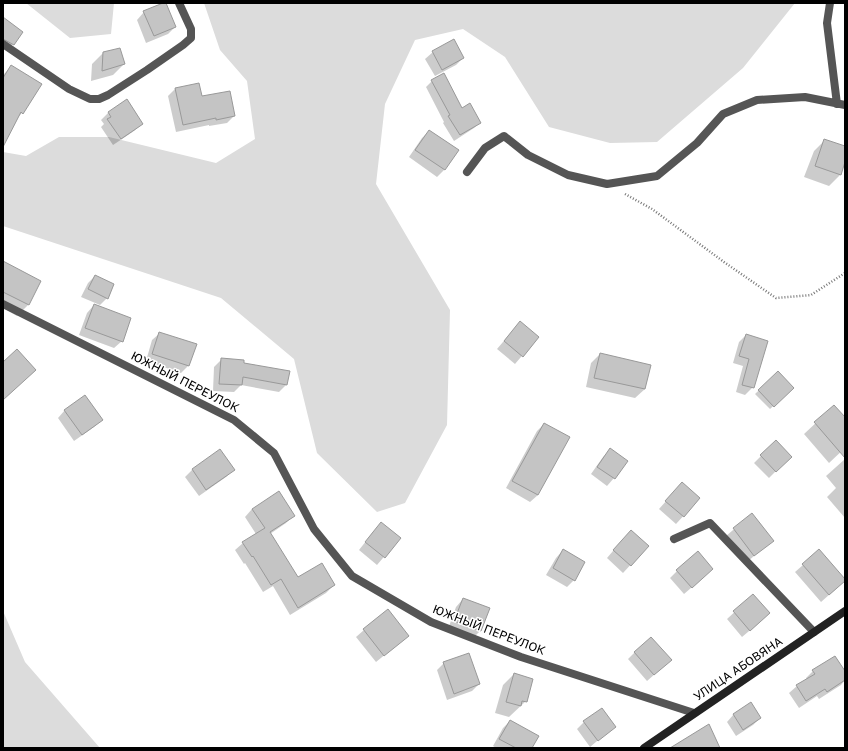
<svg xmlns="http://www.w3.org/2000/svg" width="848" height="751" viewBox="0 0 848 751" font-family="'Golos Text',sans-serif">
<rect width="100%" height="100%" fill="#fff"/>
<path fill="#dcdcdc" d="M26,3h88l-3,31 -41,4z
M204,3h591l-52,65 -86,74 -47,1 -61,-16 -44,-70 -42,-28 -48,11 -30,64 -9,80 74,126 -3,115 -42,78 -28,9 -60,-59 -23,-94 -73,-61 -218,-72v-74l23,4 33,-19h50l107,26 39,-24 -8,-58 -27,-31z
M3,611l22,51 75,86h-97z"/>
<path fill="#0003" d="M144,12l31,15 -7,7 -22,9 -9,-23z
M3,18l10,26 -6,6 -4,-2z
M433,52l30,6 -7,7 -21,11 -10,-17z
M103,53l21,11 -11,11 -22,6 1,-17z
M12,66l10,47 -5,5 -14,25v-68z
M432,81l29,29 19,12 -6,6 -20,13 -11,-18 1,-1 -18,-35z
M176,88l25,9 33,19 -7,7 -18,3v-1l-33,7 -8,-36z
M127,101l15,23 -8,7 -21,14 -12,-18 3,-3 -3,-4 7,-7z
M429,131l28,19 -13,20 -7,7 -28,-20 13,-19z
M825,140l20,7v12l-5,16 -11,11 -25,-9 10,-26z
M3,262l37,20 -12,23 -11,11 -14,-8z
M95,276l12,22 -7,7 -19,-8 7,-14z
M94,305l28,36 -8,7 -35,-13 8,-22z
M520,322l18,15 -23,27 -18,-15z
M160,333l29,32 -8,8 -35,-12 6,-21z
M746,335l7,52 -8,8 -9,-3 7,-26 -10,-3 6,-21z
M600,354l50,11 -5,24 -10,9 -49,-11 5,-24z
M222,359l21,5 44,20 -8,8 -38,-7 -7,7 -21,-1 1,-24z
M778,372l15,16 -23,21 -15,-15z
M834,406l11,13v29l-16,15 -25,-29z
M65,410l36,10 -7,7 -20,14 -16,-23z
M544,424l-6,71 -8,7 -24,-14 31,-57z
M610,450l4,28 -7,8 -16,-12 12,-17z
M220,451l13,19 -7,7 -27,19 -14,-19 7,-7z
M761,456l29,1 -21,21 -15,-15z
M845,459v59l-18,-21 9,-9 -10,-12z
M675,491l24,8 -23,25 -17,-15z
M252,509l42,6 -8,8 -16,11 28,45 36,6 -8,8 -36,22 -17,-29 -10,6 -18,-29 -1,1 -9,-14 8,-7 13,-9 -11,-17z
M752,514l21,26 -26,22 -21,-26z
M374,531l25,8 -22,26 -18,-15z
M624,538l24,8 -25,27 -16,-15z
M563,550l11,30 -7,7 -21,-12 10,-17z
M819,551l19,36 -17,15 -26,-30z
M677,571l28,5 -21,18 -14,-16z
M753,595l8,26 -19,16 -15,-18z
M463,599l26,10 -9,22 -7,7 -25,-9 8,-22z
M364,630l44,6 -32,26 -20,-25z
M635,652l28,15 -16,14 -19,-22z
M444,663l35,21 -7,7 -25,9 -10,-30z
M813,671l32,2v7l-4,5 -22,14 -2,-3 -18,12 -10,-15 8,-7 10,-6 -1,-2z
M514,674l12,27 -17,16 -14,-4 8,-28z
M734,714l26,4 -7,7 -17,11 -9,-14z
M510,721l21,27h-35l-3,-2 10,-18z
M584,722l31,4 -25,21 -13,-18z"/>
<path fill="#c4c4c4" stroke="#999" d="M163,3h3l10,24 -22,9 -11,-25z
M3,17l20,15 -9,13 -11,-6z
M454,39l10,19 -22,12 -10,-19z
M120,48l5,16 -23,7 1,-19z
M11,65l31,19 -19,30 -2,-2 -18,35v-69z
M444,73l18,35 8,-5 11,20 -21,12 -12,-19 2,-1 -19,-35z
M199,83l3,13 28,-5 5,25 -19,4v-2l-33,7 -8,-37z
M127,99l16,25 -22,15 -14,-20 4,-2 -3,-5z
M429,130l30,20 -14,20 -30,-20z
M824,139l21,7v16l-4,13 -26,-9z
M3,261l38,20 -12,24 -26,-13z
M95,275l19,9 -6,15 -20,-10z
M94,304l37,14 -8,24 -38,-14z
M520,321l19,16 -16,20 -19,-16z
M159,332l38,12 -8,22 -37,-12z
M746,334l22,7 -14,47 -12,-3 7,-26 -10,-3z
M17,349l19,21 -33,30v-38z
M600,353l51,12 -6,24 -51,-11z
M221,358l23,2v3l46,8 -3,14 -44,-8 -1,8 -23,-1z
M778,371l16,17 -20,19 -16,-17z
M85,395l18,25 -21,15 -18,-25z
M834,405l11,12v41l-31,-36z
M544,423l26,14 -32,58 -26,-14z
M776,440l16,17 -16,15 -16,-17z
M610,448l18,13 -13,18 -18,-12z
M220,449l15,21 -29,20 -14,-21z
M682,482l18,16 -16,19 -19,-16z
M279,491l16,25 -25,16 28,45 24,-14 13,22 -37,23 -17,-29 -10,6 -18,-29 -1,1 -10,-15 23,-14 -13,-19z
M752,513l22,28 -20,15 -21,-28z
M381,522l20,16 -16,20 -20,-16z
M631,530l18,16 -18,20 -18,-16z
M563,549l22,13 -10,19 -22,-13z
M819,549l26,30v2l-16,14 -27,-31z
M698,551l15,18 -21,19 -16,-18z
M753,594l17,19 -20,18 -17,-20z
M463,598l27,10 -9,23 -27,-10z
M388,609l21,27 -25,20 -21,-27z
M651,637l21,23 -18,15 -20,-23z
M469,653l11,31 -26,10 -11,-32z
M835,656l10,15v9l-18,12 -2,-3 -19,12 -10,-16 19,-11 -3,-4z
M514,673l19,6 -6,23 -5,-1 -1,5 -15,-4z
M751,702l10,16 -18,12 -10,-16z
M602,708l14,19 -18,14 -15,-20z
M510,720l29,16 -7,12h-16l-17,-9z
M709,724l11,24h-50z"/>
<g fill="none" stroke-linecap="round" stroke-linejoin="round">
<path stroke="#777" stroke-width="2.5" stroke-dasharray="1 2" stroke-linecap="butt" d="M625,194l27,15 72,53 52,36 35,-3 34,-22"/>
<path stroke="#555" stroke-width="8" d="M830,3l-3,20 10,81
M467,172l18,-24 19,-12 24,19 40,20 39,9 50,-8 40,-33 26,-29 34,-14 48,-3 40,8
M674,539l36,-16 104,109"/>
<path stroke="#555" stroke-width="8" d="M3,44l66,45 21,10h9l9,-4 39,-25 36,-25 8,-7v-9l-12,-26
M3,304l231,116 40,33 40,76 38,47 79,46 90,35 173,56"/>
<path stroke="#222" stroke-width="8" d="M644,748l201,-137"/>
</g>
<g text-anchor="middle" stroke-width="3" stroke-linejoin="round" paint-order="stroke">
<g font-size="12" fill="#000" stroke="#fff">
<text transform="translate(185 382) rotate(27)" y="4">ЮЖНЫЙ ПЕРЕУЛОК</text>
<text transform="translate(489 630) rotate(21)" y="4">ЮЖНЫЙ ПЕРЕУЛОК</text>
<text transform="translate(738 669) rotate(-34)" y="4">УЛИЦА АБОВЯНА</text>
</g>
</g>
<rect width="848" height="751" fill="none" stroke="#000000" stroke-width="8"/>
</svg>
